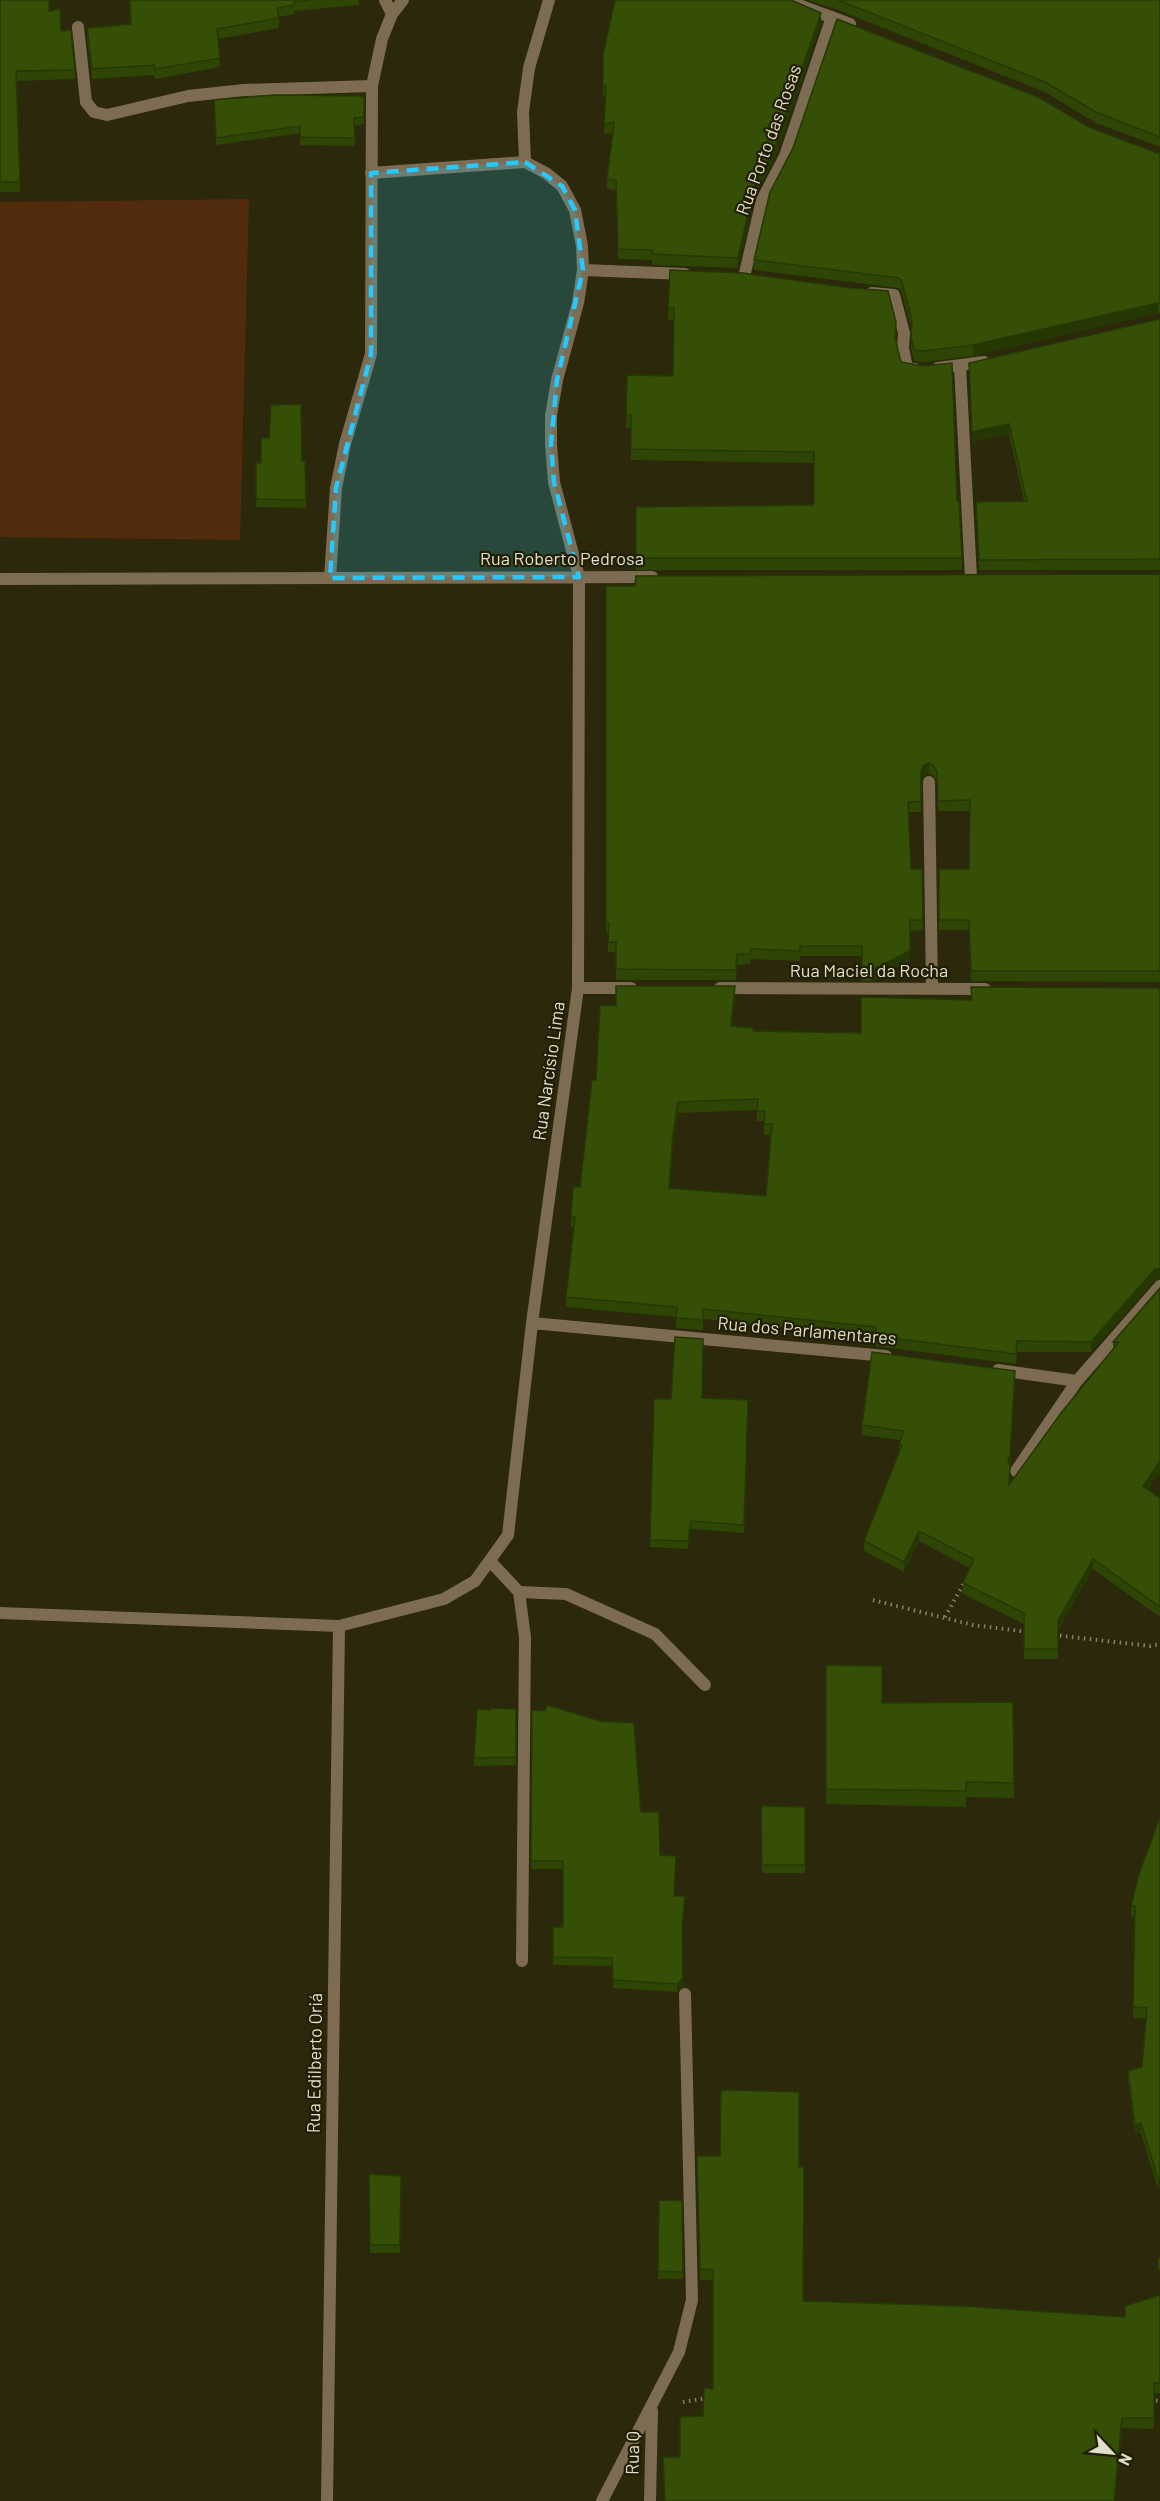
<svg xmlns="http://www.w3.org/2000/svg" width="1160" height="2501" viewBox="0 0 1160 2501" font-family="Barlow,sans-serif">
<rect width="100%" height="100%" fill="#2b280c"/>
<path fill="#522b0c" d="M249,199l-9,341 -240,-3v-335z"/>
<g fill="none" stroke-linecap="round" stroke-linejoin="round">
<path stroke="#85836d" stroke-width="4" stroke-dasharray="1.5 4.5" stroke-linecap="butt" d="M873,1600l100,25 55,7
M945,1617l19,-34
M1054,1635l96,11 10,-2
M1150,2400l10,1
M683,2402l25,-4"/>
<path stroke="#7d6c51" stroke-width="12" d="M583,270l102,4
M744,277l18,-77 23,-44 47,-139
M872,293l22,2 10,38 -1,15 4,20 8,1
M960,366l11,212
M938,368l46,-6
M519,1592l47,2 89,40 50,51"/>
<path stroke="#7d6c51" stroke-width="12" d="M385,0l7,14
M785,0l65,24
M78,27l8,75 8,10 13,3 81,-19 56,-6 128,-4
M525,162l-2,-50 6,-44 20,-68
M330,578l6,-90 9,-44 26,-90 1,-268 10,-47 10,-25 11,-14
M0,579l652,-2
M929,782l3,207
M578,988h53
M720,988l265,1
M532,1323l354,33
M998,1370l79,11 83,-95
M1016,1471l61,-90
M491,1562l28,30 6,45 -3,324
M0,1613l339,13 105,-27 31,-18 33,-46 24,-212 46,-335 1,-411 -25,-95 -3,-38v-28l6,-36 21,-77 5,-33 -1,-24 -7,-36 -13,-24 -16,-13 -21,-11 -154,11
M327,2501l12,-875
M602,2501l77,-149 13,-52 -7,-306
M650,2501l2,-90"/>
</g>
<path fill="#2e4505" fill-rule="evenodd" d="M0,0l49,11 12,20 14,39v9l-59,2 4,111h-20z
M129,0h230v5l-65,6v3l-15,3v11l-61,11 2,28 -65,12 -1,-4 -62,4 -5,-41v-10l43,-4z
M807,0h353v147l-64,-24 -51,-31 -210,-83z
M821,23l-44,130 -23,45 -16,70 -86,-3v-5l-34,-1 -2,-69 -9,-1v-10l6,-46 -9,1 1,-37 -2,-1v-41z
M364,96v28l-10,2 1,20 -55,-1v-12l-84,12 -2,-37z
M1089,127l68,26h3v160h-2l-185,43 -49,6 -10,-1 -3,-14 1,-17 -10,-37 -3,-5 -145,-18v-10z
M670,270l225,70 6,22 56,139 5,57v12h-326v-63l178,-2v-42l-183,-3v-33l-5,1 1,-53 46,1 1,-56h-6z
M1160,319v251h-181l-3,-68 48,-1 -15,-67 -37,8 -3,-79z
M305,461l1,47 -50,-1v-44z
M1160,574v408l-189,-1 -2,-51h-30v-51l30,-10 1,-58h-32l-1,-30 -4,-6 -4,-1 -5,1 -3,6v31h-13l3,57 12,51v10l-13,1v30l-38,20h-10v-25h-62v5l-49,-2 -1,5 -13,1 -1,15h-120v-28h-8v-19h-2v-347h29z
M735,997l-3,29 21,5 401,250 -63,71h-74l-1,12 -141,-18v-9l-172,-18v11l-27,-2v-11l-110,-10v-10l8,-70h-3v-10l9,-30 16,-107 20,-74zM757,1110v11h7v14h7l-5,61 -96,-8 3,-43 5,-32z
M1160,1288v184l-12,17 12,9v119l-67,-48 -35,61v29h-34v-35l-61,-30v-11l7,-15 -51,-27 -15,31 -40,-21v-10l35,-88v-9l1,-4 -38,-5v-10l153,-44 -6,103 104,-135v-7z
M702,1398l46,2 -4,133 -53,-4 -3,20 -38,-2 4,-148h17z
M826,1665l56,38 131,-1 1,96 -48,-1v10l-140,-3z
M516,1709v56l-42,1v-8z
M532,1710l109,102 19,43 15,41 10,8 -3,28 1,54 -6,6 -64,-4 -1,-22 -59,-1v-38h10v-58h-32z
M761,1806l44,1v66h-43z
M1160,1817v371l-2,1 -17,-56 -6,2 -7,-54v-10l14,-4 4,-49h-13l2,-101 -4,-1v-10z
M697,2156l102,11 4,134 322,16 35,-22v98l-6,1v35l-32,-1 -7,73h-450l-2,-44h17l23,-41 10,-27v-109h-13z
M369,2174l32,2 -1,77h-30z
M659,2200l23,1 1,78h-25z
M1160,2257v14l-2,-2v-11z"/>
<path fill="#253804" d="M821,13v10l-44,130 -23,45 -16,70v-10l16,-71z
M1158,303v10l-185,43v-11z
M1009,424v10l-37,8v-10z
M929,763v11l-5,1 -3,7v-11l3,-6z
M910,920v41l-38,20v-11z
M735,986v11l-4,39v-10z
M678,1102v11l-5,32 -4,53 4,-64z
M1160,1268v11l-6,2 -63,71v-10l63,-72z
M1015,1371v10l-6,114 -1,-34z
M1160,1461v11l-17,24v-10z
M691,1521v8l-3,20v-8z
M919,1531v10l-15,31v-10z
M1093,1559v10l-35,62v-11z
M685,1896v8l-3,29v-8z
M683,1978v8l-6,6v-8z
M1141,2123v10l-6,2v-10z
M1160,2178v10l-2,1v-10z
M1122,2418v10l-7,73h-1z"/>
<path fill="#355006" stroke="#253804" stroke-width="1.5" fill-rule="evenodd" d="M0,0h49v11l11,-2 1,22 10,-1 4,40 -59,1 4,111h-20z
M130,0h179l-15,1v4l-17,3 2,10 -62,11 3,29 -65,11 -1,-4 -62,4 -5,-41 44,-4z
M615,0h176l30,13 -44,129 -23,45 -16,71 -86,-4 1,-4 -35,-1 -2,-69 -9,-1 7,-57 -10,2 2,-38h-3v-31z
M838,0h322v137l-64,-25 -51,-30z
M837,19l201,78 51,30 68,26h3v150h-2l-185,42 -49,6 -10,-1 -3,-13 1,-17 -10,-38 -3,-4 -145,-18 16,-68 23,-44z
M274,95l90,1v21l-10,1 1,20 -55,-1v-11l-84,12 -2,-38z
M670,270l73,3 108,15 37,3 8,31 -1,16 6,24 22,4 29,-3 5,138h2l3,57h-326v-51l178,-2v-53l-183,-3v-34l-5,1 1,-41 46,1 1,-68h-6z
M1160,319v240l-181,1 -3,-58 51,-1 -18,-77 -37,8 -3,-69z
M301,404l1,57h3l1,39 -50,-1v-36h5v-25h8l2,-33z
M1160,574v397h-189l-2,-51h-30v-51h30l1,-69 -32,1 -1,-30 -4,-6 -4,-2 -5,2 -3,6v30l-13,1 3,67h11l1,51h-13v31l-38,19h-10v-24h-62v5l-49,-2 -1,5h-13l-1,16 -120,-1v-27h-8l1,-19h-3v-337h29l1,-10z
M616,986h119l-4,40 22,2v3l108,2v-36l111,3 -1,-13 189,1v280l-6,2 -63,72 -74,-1 -1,13 -141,-18 1,-9 -173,-18v11l-27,-2 1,-11 -111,-10 9,-80h-4l2,-30h7l12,-107h4l4,-75 16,1zM758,1099l-1,12h8l-1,13h8l-6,72 -97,-8 4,-54 5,-32z
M1160,1288v173l-17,25 17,12v109l-67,-48 -35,61v29h-34v-36l-61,-30 11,-24 -55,-28 -15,31 -40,-21 38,-96 -3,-1 5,-13 -42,-6 10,-73 143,19 -5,83 -2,7 2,5 -1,19 52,-72 58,-71h-6z
M675,1337l28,2 -1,59 46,2 -4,125 -53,-4 -3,20 -38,-1 4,-141h17z
M826,1665l56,1v37l131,-1 1,81 -48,-1v9l-140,-2z
M547,1705l53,16 34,2 7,89h18l1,43 16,1 -2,40h11l-3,29 1,53 -6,6 -64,-4 -1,-22 -59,-1v-30h10v-66h-32l1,-151 13,1z
M490,1708l26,1v48l-42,1 3,-49 13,1z
M761,1806l44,1v58h-43z
M1160,1817v361l-2,1 -17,-56 -6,2 -7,-54 14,-4 5,-59 -14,-1 2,-101h-4l8,-32z
M721,2090l78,2v75h5l-1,134 157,5 165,11v-11l35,-11v88h-6v35h-32l-8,83h-449l-2,-44h17v-40l23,-1 1,-28 9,1v-119l-13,-1 -3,-113h23z
M369,2174l32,2 -1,69h-30z
M659,2200l23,1 1,71 -25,-1z"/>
<path fill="#25c9fe" fill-opacity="0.2" stroke="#25c9fe" stroke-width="4.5" stroke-dasharray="12 8" stroke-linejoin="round" d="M525,162l37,24 13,24 8,60 -26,110 -6,64 3,38 25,95 -249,1 6,-90 35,-134v-181z"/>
<g text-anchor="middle" stroke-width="4.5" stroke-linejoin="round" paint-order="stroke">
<g font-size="18" fill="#e1e0d0" stroke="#211e03">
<text transform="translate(769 140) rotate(-70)" y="6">Rua Porto das Rosas</text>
<text x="562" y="565">Rua Roberto Pedrosa</text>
<text x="869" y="977">Rua Maciel da Rocha</text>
<text transform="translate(549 1071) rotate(-82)" y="6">Rua Narcísio Lima</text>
<text transform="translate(807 1331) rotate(5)" y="6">Rua dos Parlamentares</text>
<text transform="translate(315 2063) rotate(-89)" y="6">Rua Edilberto Oriá</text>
<text transform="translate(633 2453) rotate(-89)" y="6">Rua Q</text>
</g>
</g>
<g transform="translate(1112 2453) rotate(116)" stroke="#211e03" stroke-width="4.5" paint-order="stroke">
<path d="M0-4.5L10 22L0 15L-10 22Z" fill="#e1e0d0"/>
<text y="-9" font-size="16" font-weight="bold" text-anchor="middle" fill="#e1e0d0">N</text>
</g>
</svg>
